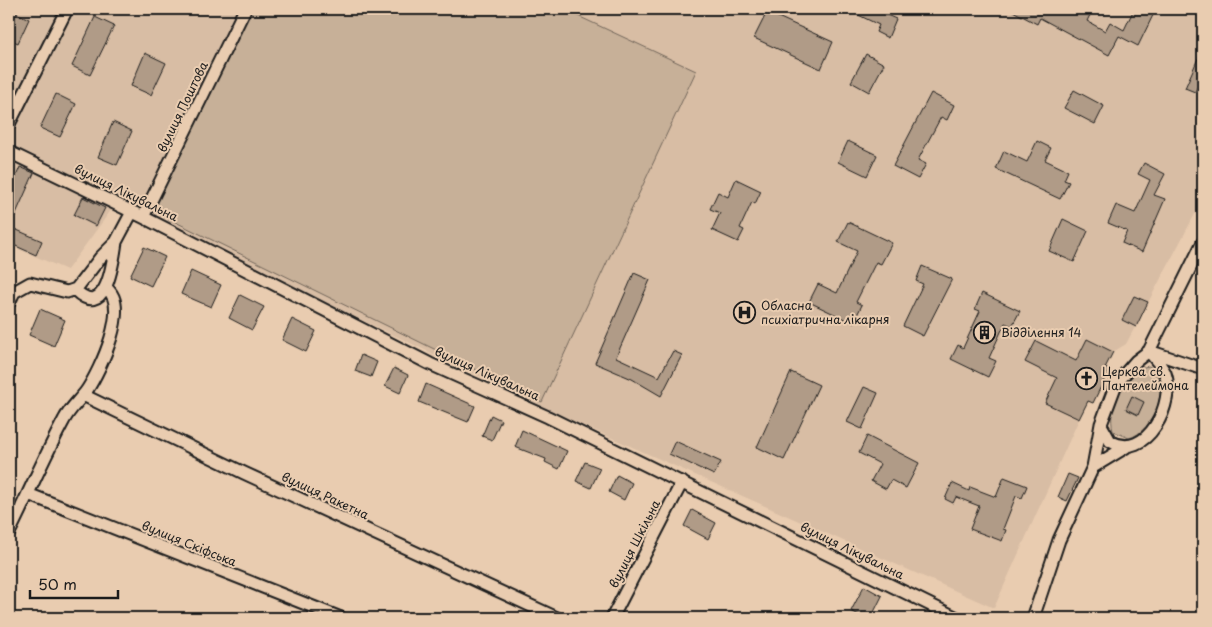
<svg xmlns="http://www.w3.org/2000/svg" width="1212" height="627" viewBox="0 0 1212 627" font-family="'Playpen Sans',sans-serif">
<rect width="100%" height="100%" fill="#e9ccb0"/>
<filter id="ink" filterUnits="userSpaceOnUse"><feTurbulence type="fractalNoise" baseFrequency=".02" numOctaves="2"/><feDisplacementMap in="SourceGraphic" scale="10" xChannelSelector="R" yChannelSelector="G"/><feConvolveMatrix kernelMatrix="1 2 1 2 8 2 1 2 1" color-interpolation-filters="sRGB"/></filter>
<g filter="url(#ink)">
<path fill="#d8bda4" d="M9,9h1194v190l-77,145 -13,8 -26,-13 -11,22 -25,28 -6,14 34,16 -85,189 -436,-194 -441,-212 -50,68 -58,-25z"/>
<path fill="#c7b098" stroke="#72665a" d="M252,9h311l133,62 -154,331 -389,-191z
M1149,366c25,17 4,66 -20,72l-16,-7c-6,-24 9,-62 36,-65z"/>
<path fill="#b09b87" stroke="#1c1c1c" d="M846,9h27l23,10 -8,19 -12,-6 3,-7z
M1009,9h84l-6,12 18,10 5,-9 14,8 10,-21h22l-18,37 -19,-10 -10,19 -69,-37 -3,6z
M12,11l17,8 -11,24 -9,-4v-21z
M767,12l66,30 -12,27 -67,-31z
M95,17l19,9 -24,49 -18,-9z
M1203,47v27l-8,18 -10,-4z
M145,53l21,10 -15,32 -20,-9z
M866,54l18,10 -15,28 -18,-10z
M1074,90l30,16 -9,18 -31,-16z
M931,93l23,12 -7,15 -6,-3 -23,43 8,4 -8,15 -25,-13z
M56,94l20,10 -16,33 -20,-9z
M113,122l19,9 -15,34 -19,-8z
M848,141l29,14 -10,21 -29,-14z
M1037,141l14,7 -6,12 23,11 -4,9 5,2 -9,17 -64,-30 8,-18 23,11z
M1144,163l21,11 -11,21 11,4 -23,53 -20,-9 5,-12 -19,-8 8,-18 19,8 15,-33 -12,-6z
M20,167l14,6 -24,54 32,14 -6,14 -27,-12v-50z
M736,179l25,12 -6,13 -3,-2 -12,26 4,2 -6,12 -26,-12 8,-17 -10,-4 8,-17 10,5z
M83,197l22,11 -9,18 -22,-11z
M1063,219l25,12 -14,31 -25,-11z
M848,222l44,21 -11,21 -5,-2 -20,40 6,3 -9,18 -44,-21 9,-18 19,9 20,-42 -19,-9z
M144,247l21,10 -14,29 -21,-10z
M922,266l30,13 -29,57 -20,-10 20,-42 -7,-3z
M191,271l30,14 -10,22 -30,-13z
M634,273l16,7 -34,77 43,20 14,-26 9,4 -21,41 -29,-17 -37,-16z
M982,293l38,18 -8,15 -7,-3 -16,35 7,3 -8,16 -37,-18 7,-14 5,3 17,-37 -5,-2z
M240,295l24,12 -12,23 -23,-12z
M1134,296l14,6 -12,25 -14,-7z
M40,309l25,11 -11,26 -25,-11z
M292,319l24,12 -10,21 -24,-12z
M1087,339l26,13 -8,16 4,2 -16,33 -5,-2 -9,18 -34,-16 12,-25 -32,-16 11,-21 40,20z
M361,355l16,7 -6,15 -16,-6z
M394,368l14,7 -8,18 -15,-7z
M791,372l28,13 -35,75 -27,-13z
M426,384l49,22 -7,16 -49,-20z
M864,387l14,6 -16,36 -15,-7z
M1132,396l12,6 -6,13 -12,-6z
M491,415l10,5 -9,20 -10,-4z
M522,430l45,21 -8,18 -14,-7 1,-3 -31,-12z
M867,436l52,27 -13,25 -15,-8 -5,9 -15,-8 9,-17 -21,-11z
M675,441l46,21 -7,13 -45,-21z
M585,462l15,6 -9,20 -15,-7z
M1068,474l10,4 -11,23 -9,-4z
M617,475l15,8 -8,17 -15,-8z
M1004,477l23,9 -5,12 -6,-2 -13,33 3,1 -4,11 -32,-12 9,-23 -23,-9 -3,6 -8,-4 7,-16 17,8 1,-4 26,10z
M692,510l24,13 -8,16 -24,-13z
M864,586l18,10 -11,22h-6l-14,-7z"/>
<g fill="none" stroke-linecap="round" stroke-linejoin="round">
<defs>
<path id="minor" d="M9,124l58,-115
M9,152l134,65 287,147 118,53 409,201
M143,217l102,-208
M75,290c32,31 38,-29 41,-48
M9,303l5,-11 16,-9 37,9 9,-3 24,-31 16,-16 16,-30
M1149,351l54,18
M83,395l161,78 313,145
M1101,425l9,16c37,22 66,-40 55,-68 -3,-7 -11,-15 -16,-22
M1093,467l33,-20
M28,494l313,124
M9,533c19,-38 35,-76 55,-113 6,-12 16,-20 23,-30 13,-20 44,-84 19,-102
M612,618l70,-136
M1033,618l26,-78 34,-73 8,-43 15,-40 20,-23 13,-10 54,-109"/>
</defs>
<use href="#minor" stroke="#1c1c1c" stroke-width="15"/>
<use href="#minor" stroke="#e9ccb0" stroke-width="11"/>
</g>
</g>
<defs>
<symbol id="hospital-ring" viewBox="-11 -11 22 22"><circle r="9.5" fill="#e9ccb0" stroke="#1c1c1c" stroke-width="1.5"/><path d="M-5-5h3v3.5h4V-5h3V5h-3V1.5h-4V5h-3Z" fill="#1c1c1c"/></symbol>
<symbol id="building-ring" viewBox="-11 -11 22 22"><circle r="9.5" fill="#e9ccb0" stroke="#1c1c1c" stroke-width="1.5"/><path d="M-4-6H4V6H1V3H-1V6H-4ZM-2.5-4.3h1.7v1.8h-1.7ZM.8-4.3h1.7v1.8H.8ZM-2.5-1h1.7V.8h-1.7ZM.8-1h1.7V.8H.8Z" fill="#1c1c1c"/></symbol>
<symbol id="church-ring" viewBox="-11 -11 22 22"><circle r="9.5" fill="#e9ccb0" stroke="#1c1c1c" stroke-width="1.5"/><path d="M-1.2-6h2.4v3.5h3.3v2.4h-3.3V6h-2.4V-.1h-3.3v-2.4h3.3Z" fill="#1c1c1c"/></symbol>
</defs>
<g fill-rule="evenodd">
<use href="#hospital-ring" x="732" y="300" width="25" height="25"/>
<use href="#building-ring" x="972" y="320" width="25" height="25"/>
<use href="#church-ring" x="1074" y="366" width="25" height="25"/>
</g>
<g text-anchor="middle" stroke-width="4" stroke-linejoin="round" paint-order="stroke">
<g font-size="12" fill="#1c1c1c" stroke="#e9ccb0">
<text transform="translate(183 107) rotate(-64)" y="4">вулиця Поштова</text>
<text transform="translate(126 193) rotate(26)" y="4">вулиця Лікувальна</text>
<text transform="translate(487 374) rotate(24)" y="4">вулиця Лікувальна</text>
<text transform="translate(325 496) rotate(25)" y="4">вулиця Ракетна</text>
<text transform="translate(189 544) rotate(22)" y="4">вулиця Скіфська</text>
<text transform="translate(635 544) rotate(-63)" y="4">вулиця Шкільна</text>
<text transform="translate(852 551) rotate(26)" y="4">вулиця Лікувальна</text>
</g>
<g font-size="12" fill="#1c1c1c" stroke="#e9ccb0" text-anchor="start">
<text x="761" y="310">Обласна<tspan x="761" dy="14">психіатрична лікарня</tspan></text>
<text x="1001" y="337">Відділення 14</text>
<text x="1102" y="376">Церква св.<tspan x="1102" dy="14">Пантелеймона</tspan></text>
</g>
</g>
<rect width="1212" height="627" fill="none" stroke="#e9ccb0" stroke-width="30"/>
<rect x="15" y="15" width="1182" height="597" fill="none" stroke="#1c1c1c" stroke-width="2" filter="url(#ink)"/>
<path d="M30 590v8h88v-8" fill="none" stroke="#1c1c1c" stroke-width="2.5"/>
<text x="38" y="590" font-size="15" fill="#1c1c1c" stroke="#e9ccb0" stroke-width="4" paint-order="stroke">50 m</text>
</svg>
